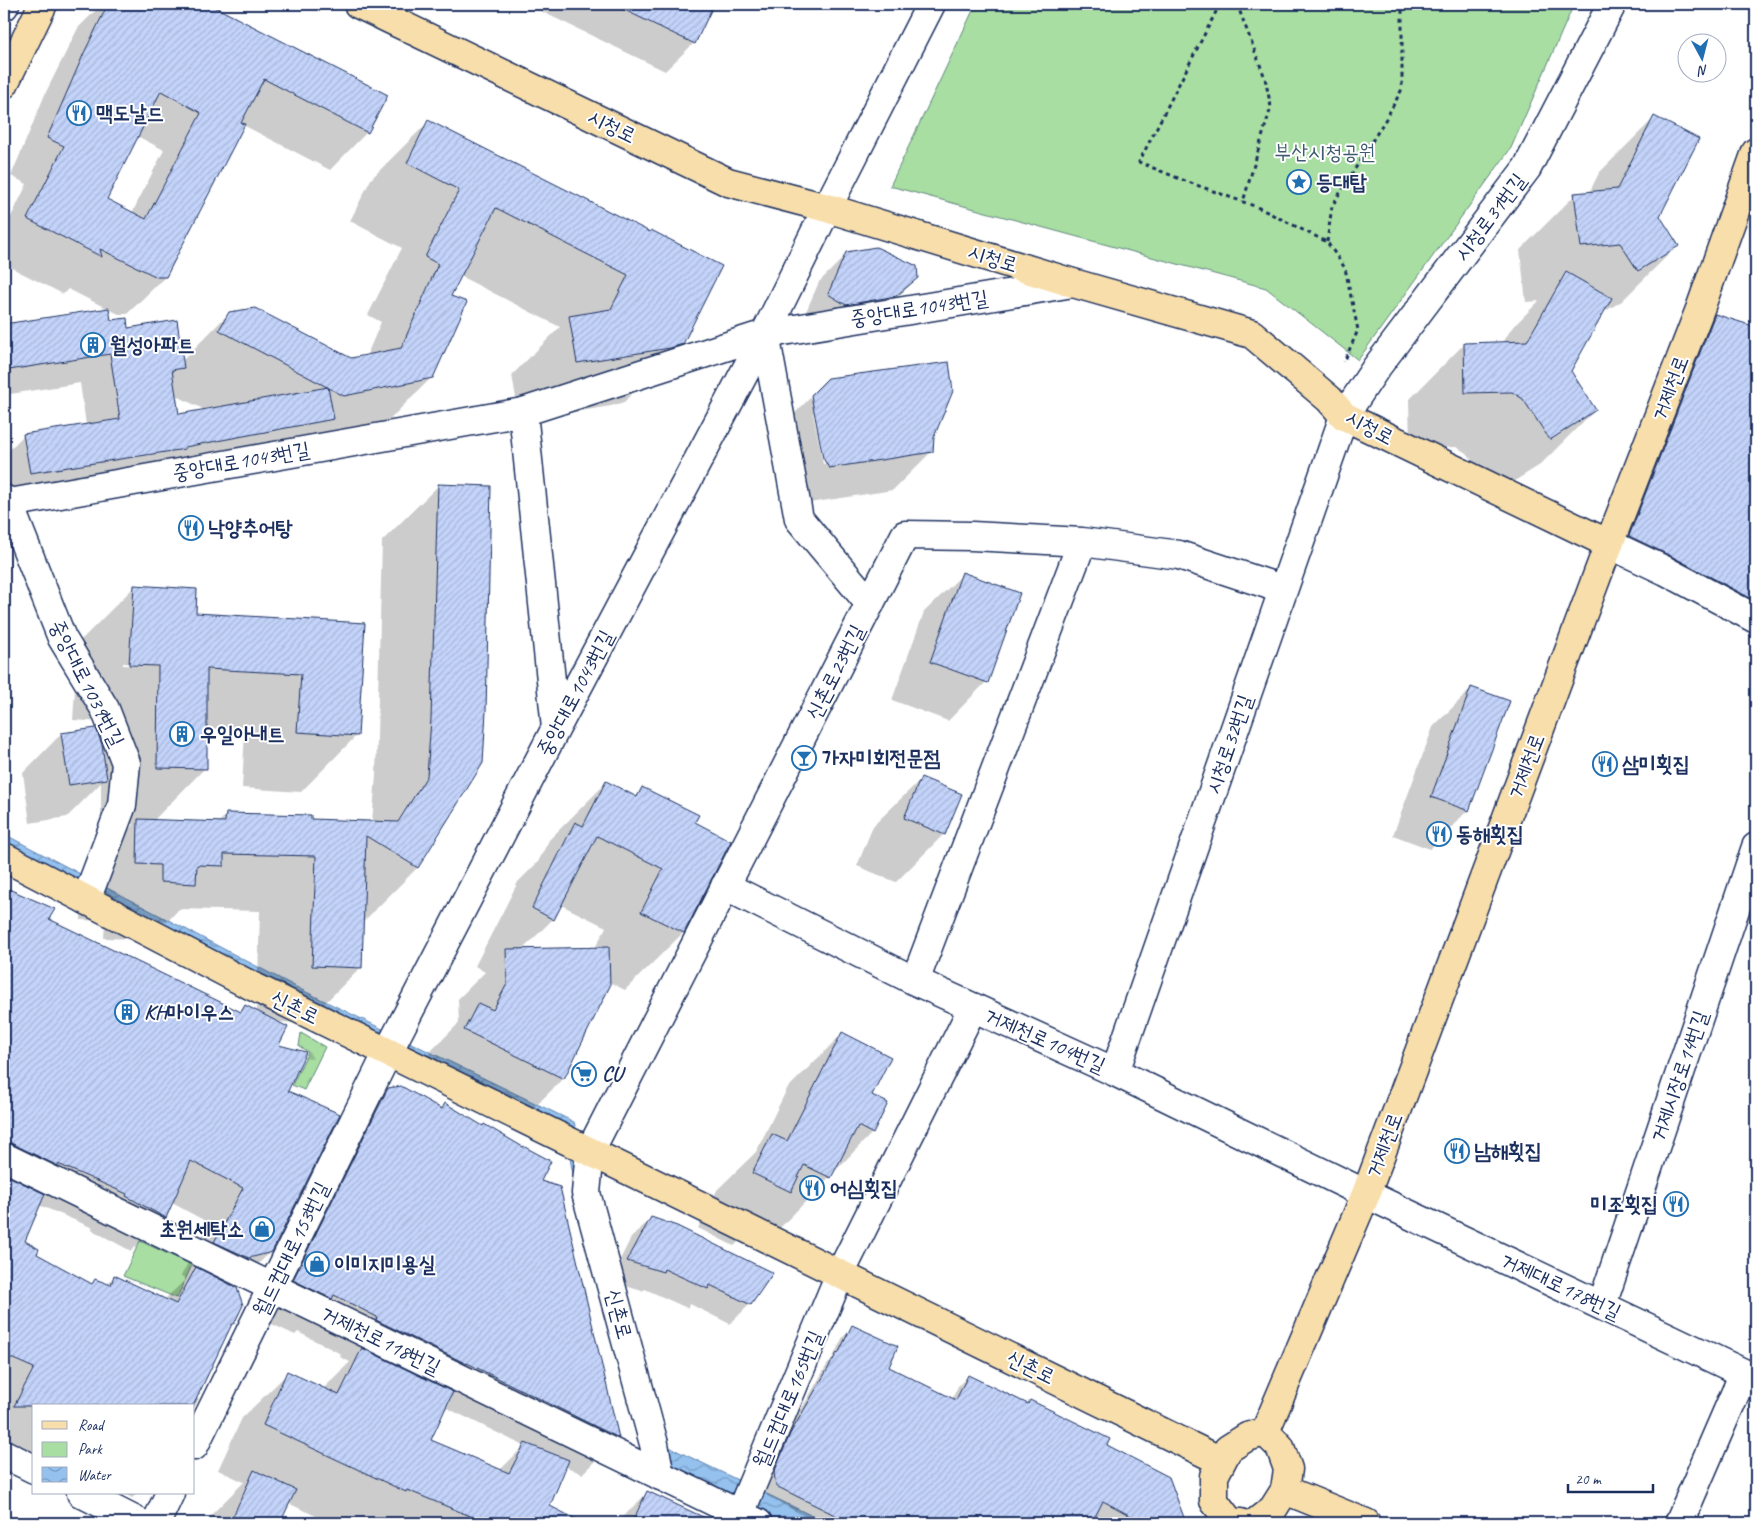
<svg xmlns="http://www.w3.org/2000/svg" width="1760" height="1527" viewBox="0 0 1760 1527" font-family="Caveat,'Poor Story',sans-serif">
<defs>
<pattern id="forest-firs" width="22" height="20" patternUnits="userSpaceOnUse" patternTransform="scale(1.25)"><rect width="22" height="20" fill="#a8dea1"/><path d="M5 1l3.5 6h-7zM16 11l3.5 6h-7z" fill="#90bf8d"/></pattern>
<pattern id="water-waves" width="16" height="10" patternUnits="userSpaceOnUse" patternTransform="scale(1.25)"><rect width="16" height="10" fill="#94c1ee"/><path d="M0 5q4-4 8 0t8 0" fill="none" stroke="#789dc4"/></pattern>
<pattern id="building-hatch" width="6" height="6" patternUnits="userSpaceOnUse" patternTransform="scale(1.25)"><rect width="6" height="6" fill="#c3d3f9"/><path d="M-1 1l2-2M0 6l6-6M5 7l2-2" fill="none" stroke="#a7b5d8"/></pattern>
</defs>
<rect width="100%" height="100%" fill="#fff"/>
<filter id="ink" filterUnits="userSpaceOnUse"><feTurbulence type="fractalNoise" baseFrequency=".02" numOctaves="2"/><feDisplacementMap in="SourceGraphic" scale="10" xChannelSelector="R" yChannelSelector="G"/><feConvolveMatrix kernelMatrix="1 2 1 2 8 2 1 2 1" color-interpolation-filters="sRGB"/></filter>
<g filter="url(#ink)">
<path fill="url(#forest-firs)" stroke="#628680" d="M301,1033l24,14 -21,43 -12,-5 16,-33 -9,-6z"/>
<path fill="#a8dea1" stroke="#628680" d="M976,4h598l-63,144 -153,212 -92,-72 -376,-102z
M140,1241l52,24 -15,33 -54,-22z"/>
<path fill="url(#water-waves)" stroke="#6487b4" d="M4,834l298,156 272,132 93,324 160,77h-82l-87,-38 -71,-235 -17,-92 -195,-97 -371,-193z"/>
<path fill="#0003" fill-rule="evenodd" d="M102,4h120l-3,6 148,122 -37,38 -87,-45 -78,152 -38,37h-8l-11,-5 2,13 72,39 47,-48 121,47 16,-3 15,-35 -13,-7 34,-67 -52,-27 21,-42 58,-58 221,112 32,110 -58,59 -13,4 -91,15 -8,-46 48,-48 -100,-51 -10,20 -19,82 -58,58 -369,66v-47l20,-20 62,-10 -6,-42 -76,12v-69l104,-17 -40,-20 -5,5 -59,-30v-33l23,-47 -16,-8 35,-84 32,-64zM137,136l27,14 -32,63 -27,-13zM175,395l30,15 -27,5z
M526,4h187l-19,39 -29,28z
M1654,118l4,98 19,30 -55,55 -20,12 -32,58 25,39 -55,55 -46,29 -26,-40 -12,-7 -46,1 -1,-48 55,-56 39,-1 8,-14 28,-28 -13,1 -6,-52 55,-55 14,-2 10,-20z
M847,254l70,24 -28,28 -88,17 18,-41z
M1715,316l41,13v320l-5,-3 2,-8 -3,-8 -140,-74 86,-221z
M812,396l120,55 -39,39 -103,16 -17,-71zM813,413h3l9,51h-2z
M439,485l51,3 -73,380 -55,55 -1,44 -56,56 -28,-1v24l10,45 -16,160 -34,35 -4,1v37l-4,3 -33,70 3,1 -5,10v-2h-160v48h-30v-566l49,22 -6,10 192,93 6,-7 12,6 3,-101 -81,-2 -12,13 -10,-1 -18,18 -35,-1 1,-17 -24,-1 1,-44 52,-52h-33v-41l-34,34 -37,6 -7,-50 38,-39 41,13v-25l-29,-2 5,-77 56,-56 61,28 168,9 -6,111 -56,57 -59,-4 3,-58 -39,-2 -1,40 -52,53 65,2 8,-8 83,5 63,2 4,-46 6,-235zM123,663l18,1v2l-18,-1zM314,877h3l-1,11 -2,3zM172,1203l37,20 -28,53 5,3 -22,21 -50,-23 -8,8 -10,-5 -5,5 -55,-30 -12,-13 15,-37 54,23 -1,2 39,21 34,-34z
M963,574l23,108 -38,39 -56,-21 32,-88z
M1472,688l-4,122 -38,39 -37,-14 40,-108z
M921,779l23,55 -48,48 -39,-16 16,-40z
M606,783l29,14 8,-8 51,34 36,18 -47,92 -58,57 -16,-8v4l-46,93 -48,47 -98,-48 13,-26 29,-29 -1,-24 27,-27 -10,-6 43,-84 20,-20 11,-22zM561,905l45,22 -11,21 -73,2 31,-31z
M1756,822v102l-24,-9 8,-49z
M842,1034l28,62 2,37 -97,100 -18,-9 -23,22 -36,-18 19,-38 39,-38 31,-63z
M388,1089l52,20 5,-4 94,77 20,6 59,250 -36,36 -17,-8 -17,41 34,16h-251l-43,-20 -9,20h-71l4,-9 32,-32 -26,-12 24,-52 46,-45 35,16 27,-27 -10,-5 1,-3 -43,-22 -3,3 -38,-18 94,-191zM445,1407l79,39 -24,24 -71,-30z
M651,1218l99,86 -20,20 -40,-20 -3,4 -42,-19 -3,2 -33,-10 22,-43z
M853,1327l34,40 65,32 6,-13 10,-10 58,29 4,-3 75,44 63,32 17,45h-363l-13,-6 -1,1 -41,-22 -3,-12 16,-38 47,-81 4,-4 12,-24z
M123,1493h14l-5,5z
M647,1493l45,21v9h-75z"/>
<path fill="url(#building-hatch)" stroke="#1b2f5e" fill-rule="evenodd" d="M108,4h101l179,91 -20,38 -104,-54 -23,44 4,1 -79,153h-9l-57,-28 2,8 -75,-38 37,-73 -17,-8 37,-85zM161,91l40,22 -55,106 -39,-20z
M612,4h102l-19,40z
M1654,116l45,23 -39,77 19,30 -41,25 -18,-28 -39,4 -7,-54 43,-4z
M428,120l222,112 1,-2 71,36 -39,78 -13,4 -93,15 -8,-47 42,-7 17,-34 -132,-67 -45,88 16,6 -34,76 -89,18 -125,-66 10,-18 26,-4 96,50 50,-10 37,-84 -13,-7 34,-67 -52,-27z
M876,247l41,19 1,12 -22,18 -50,9 -18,-11 18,-42z
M1566,272l46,26 -41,73 25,39 -46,30 -27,-41 -11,-7 -47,1 -1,-50 63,-2z
M109,308l2,12 16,-2 1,10 49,-8 7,48 -12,2 7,44 149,-27 6,32 -149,28v2l-155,24 -7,-39 97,-15 -10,-65 -101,16 -5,-35v-11z
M1715,314l41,13v274l-83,-44 -44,-21z
M949,362l4,29 -19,46 -1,15 -104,16 -6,-10 -12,-63 17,-17z
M438,484l53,2 -5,225 -3,52 -65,105 -52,-32 -4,132 -50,-2 4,-110 -92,-2v12l-27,-1 -1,19 -36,-2v-17l-23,-1 1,-45 87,3 1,-9 85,2v4l87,3 29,-46 4,-57z
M962,572l58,21 -32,90 -58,-21z
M134,585l63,4 -1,24 169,10 -7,113 -61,-4 4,-58 -94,-5v100l-50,-1 1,-102 -29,-1z
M1471,687l39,14 -41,110 -38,-14z
M96,728l6,17 5,34 -38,6 -8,-52z
M921,777l41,17 -17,41 -41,-17z
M606,781l31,16 5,-10 57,28 -4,7 36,19 -47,92 -43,-21 22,-43 -66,-33 -43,84 -22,-12 43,-86 8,4z
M4,887l51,22 -6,10 192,93 4,-7 43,22 -9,18 27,7 -18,39 52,23 -68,138 -23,6 -35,-16 29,-54 -52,-27 -25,57 -40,-22 1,-2 -69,-30v2l-47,-23 -7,-1z
M609,947l1,39 -46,93 -100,-49 14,-27 15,7 14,-26 -1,-35z
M842,1032l49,25 -19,38 16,8 -15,31 -15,-8 -27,52 -27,-13 -13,27 -39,-19 20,-39 15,7z
M401,1086l41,23 3,-6 38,23 1,-2 39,23v-1l28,15 -10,20 19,6 59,251 -152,-75v1l-91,-44 1,-3 -43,-22 -2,4 -39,-19 95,-192z
M4,1174l41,20 -20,47 14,8 -2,5 55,30 3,-5 16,6 3,-10 62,29 20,-37 41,21 6,17 -9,19h-2l-39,82h-179l20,-38 -30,-13z
M651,1217l26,9 96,47 -22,32 -41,-20 -2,4 -44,-20 -1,3 -36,-11z
M852,1325l46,21 -9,21 67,33 12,-25 60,29 2,-4 80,39 -3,6 62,32 17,46h-42l-41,-22 -11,22h-241l-75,-37 -2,-13 16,-39 47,-81 1,1z
M362,1348l91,44 -22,48 78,33 16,-30 44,17 -19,46 34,17h-97l-80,-33 -1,2 -143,-67 24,-54 52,24z
M254,1470l42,20 -16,33h-50z
M647,1491l69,32h-84z"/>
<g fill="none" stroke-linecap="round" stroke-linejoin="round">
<defs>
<path id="minor" d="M4,6l1,-2
M765,334l34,185 71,85
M523,412l33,316
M4,499l4,3 54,136 43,71 21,54 -4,42 -36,95
M4,504l519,-92 242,-78 308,-51
M1609,544l57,27 90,48
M725,886l190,95 200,91 251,122 390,185
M915,981l167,-439
M1115,1072l229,-656 32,-48 151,-200 85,-164
M4,1157l754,366
M1602,1305l154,-458
M194,1446l194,-394 168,-324 209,-394 62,-126 104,-204
M4,1454l30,15
M660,1476l-6,-32 -68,-251 4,-42 315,-616 67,1 110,6 97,13 88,29 16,7
M81,1493l59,30
M156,1523l14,-30
M736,1523l104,-249 133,-267
M1679,1523l65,-150"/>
<path id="major" d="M358,4l370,178 99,26 246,75 179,51 77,65 15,17 265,128
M4,84l39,-80
M4,857l240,125 977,479
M1265,1432l101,-238 243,-650 91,-235 56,-157
M1285,1490l81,33
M1240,1523l-10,-1 -16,-21v-25l14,-27 19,-12 18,-5 15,15 8,22 -3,21 -12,19 -18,14"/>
</defs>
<use href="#minor" stroke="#1b2f5e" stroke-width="31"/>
<use href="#major" stroke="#1b2f5e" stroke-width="31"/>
<path stroke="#1b2f5e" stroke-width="3" stroke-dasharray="4 4" stroke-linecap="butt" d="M1220,4l-81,158 41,17 77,28 70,35 18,26 13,62 -14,32
M1237,4l28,74 6,29 -28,95
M1327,242l5,-36 55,-89 15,-28v-85"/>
<use href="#minor" stroke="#fff" stroke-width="28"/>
<use href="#major" stroke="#f8deab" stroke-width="28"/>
</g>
</g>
<defs>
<symbol id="restaurant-ring" viewBox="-11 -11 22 22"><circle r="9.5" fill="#fff" stroke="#1f6fb2" stroke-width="1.5"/><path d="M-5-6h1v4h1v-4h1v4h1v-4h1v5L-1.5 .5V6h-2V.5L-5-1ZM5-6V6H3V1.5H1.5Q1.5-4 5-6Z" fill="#1f6fb2"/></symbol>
<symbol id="sight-ring" viewBox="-11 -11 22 22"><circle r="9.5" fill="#fff" stroke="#1f6fb2" stroke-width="1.5"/><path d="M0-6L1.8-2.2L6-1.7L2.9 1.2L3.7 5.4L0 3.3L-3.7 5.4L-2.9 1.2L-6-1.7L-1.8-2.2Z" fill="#1f6fb2"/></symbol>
<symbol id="building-ring" viewBox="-11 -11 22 22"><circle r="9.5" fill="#fff" stroke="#1f6fb2" stroke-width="1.5"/><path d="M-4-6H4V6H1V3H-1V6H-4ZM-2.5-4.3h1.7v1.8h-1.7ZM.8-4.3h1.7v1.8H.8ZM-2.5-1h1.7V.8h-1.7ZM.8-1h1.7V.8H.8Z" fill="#1f6fb2"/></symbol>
<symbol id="bar-ring" viewBox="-11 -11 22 22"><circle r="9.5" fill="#fff" stroke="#1f6fb2" stroke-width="1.5"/><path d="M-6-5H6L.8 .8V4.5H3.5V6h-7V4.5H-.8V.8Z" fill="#1f6fb2"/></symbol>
<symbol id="supermarket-ring" viewBox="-11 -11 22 22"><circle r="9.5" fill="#fff" stroke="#1f6fb2" stroke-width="1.5"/><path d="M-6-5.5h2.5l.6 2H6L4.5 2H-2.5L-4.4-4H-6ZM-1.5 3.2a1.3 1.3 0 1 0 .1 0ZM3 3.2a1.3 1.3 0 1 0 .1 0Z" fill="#1f6fb2"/></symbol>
<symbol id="shop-ring" viewBox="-11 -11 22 22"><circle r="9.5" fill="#fff" stroke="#1f6fb2" stroke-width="1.5"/><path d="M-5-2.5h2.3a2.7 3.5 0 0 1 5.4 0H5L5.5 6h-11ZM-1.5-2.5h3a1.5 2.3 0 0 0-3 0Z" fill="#1f6fb2"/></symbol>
</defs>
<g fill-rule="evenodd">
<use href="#restaurant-ring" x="65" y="99" width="28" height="28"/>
<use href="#sight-ring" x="1285" y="168" width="28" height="28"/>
<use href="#building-ring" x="79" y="331" width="28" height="28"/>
<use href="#restaurant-ring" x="177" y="514" width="28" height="28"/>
<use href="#building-ring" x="168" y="720" width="28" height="28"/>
<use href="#bar-ring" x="790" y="744" width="28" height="28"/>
<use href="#restaurant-ring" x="1591" y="750" width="28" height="28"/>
<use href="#restaurant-ring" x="1425" y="820" width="28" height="28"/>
<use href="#building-ring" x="113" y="998" width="28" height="28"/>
<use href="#supermarket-ring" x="570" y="1060" width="28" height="28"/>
<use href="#restaurant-ring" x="1443" y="1137" width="28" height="28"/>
<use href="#restaurant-ring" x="798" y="1174" width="28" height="28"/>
<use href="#restaurant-ring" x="1662" y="1190" width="28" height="28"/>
<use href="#shop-ring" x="248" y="1215" width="28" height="28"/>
<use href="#shop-ring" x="303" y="1250" width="28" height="28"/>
</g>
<g text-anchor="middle" stroke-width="4" stroke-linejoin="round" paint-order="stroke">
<g font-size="21" font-weight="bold" fill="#1b2f5e" stroke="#fff" text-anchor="start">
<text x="96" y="120">맥도날드</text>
<text x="1316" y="189">등대탑</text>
<text x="110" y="352">월성아파트</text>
<text x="208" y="535">낙양추어탕</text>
<text x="200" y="741">우일아내트</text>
<text x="822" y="765">가자미회전문점</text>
<text x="1622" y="771">삼미횟집</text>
<text x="1456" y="841">동해횟집</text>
<text x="144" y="1019">KH마이우스</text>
<text x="602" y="1081">CU</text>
<text x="1474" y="1158">남해횟집</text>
<text x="830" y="1195">어심횟집</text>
<text x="1658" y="1211" text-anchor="end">미조횟집</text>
<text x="244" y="1236" text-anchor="end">초원세탁소</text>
<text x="334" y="1271">이미지미용실</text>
</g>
<g font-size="21" fill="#1b2f5e" stroke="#fff">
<text transform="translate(612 126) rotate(26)" y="7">시청로</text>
<text transform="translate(1490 217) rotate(-53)" y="7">시청로31번길</text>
<text transform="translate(993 258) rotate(17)" y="7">시청로</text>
<text transform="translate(919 308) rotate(-9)" y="7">중앙대로1043번길</text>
<text transform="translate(1670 388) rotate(-69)" y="7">거제천로</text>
<text transform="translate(1370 427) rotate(28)" y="7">시청로</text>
<text transform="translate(241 461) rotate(-10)" y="7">중앙대로1043번길</text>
<text transform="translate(835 672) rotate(-63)" y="7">신촌로23번길</text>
<text transform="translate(87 683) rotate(63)" y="7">중앙대로1039번길</text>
<text transform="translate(575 693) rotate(-62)" y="7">중앙대로1043번길</text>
<text transform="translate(1229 744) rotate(-71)" y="7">시청로32번길</text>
<text transform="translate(1526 766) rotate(-69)" y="7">거제천로</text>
<text transform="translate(295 1007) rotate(26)" y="7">신촌로</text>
<text transform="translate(1045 1040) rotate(24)" y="7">거제천로104번길</text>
<text transform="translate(1679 1076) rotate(-71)" y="7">거제시장로14번길</text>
<text transform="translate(1384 1145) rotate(-69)" y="7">거제천로</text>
<text transform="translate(291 1249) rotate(-64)" y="7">월드컵대로153번길</text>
<text transform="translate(1561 1286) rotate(25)" y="7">거제대로178번길</text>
<text transform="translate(619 1314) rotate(75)" y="7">신촌로</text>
<text transform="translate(381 1340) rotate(26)" y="7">거제천로118번길</text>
<text transform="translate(1031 1367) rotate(26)" y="7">신촌로</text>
<text transform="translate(788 1399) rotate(-67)" y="7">월드컵대로165번길</text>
</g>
<g font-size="21" fill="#3e5b6f" stroke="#fff">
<text x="1325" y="159">부산시청공원</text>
</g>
</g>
<rect width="1760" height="1527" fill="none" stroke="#fff" stroke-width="20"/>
<rect x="10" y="10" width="1740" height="1507" fill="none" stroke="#1b2f5e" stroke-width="2" filter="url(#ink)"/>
<rect x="32" y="1404" width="162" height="90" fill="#ffffff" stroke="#a4acbf"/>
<rect x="42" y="1421" width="25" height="8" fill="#f8deab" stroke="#a4acbf"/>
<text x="78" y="1430" font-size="15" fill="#1b2f5e">Road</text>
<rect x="42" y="1442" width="25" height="15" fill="#a8dea1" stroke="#a4acbf"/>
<text x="78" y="1454" font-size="15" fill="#1b2f5e">Park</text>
<rect x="42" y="1467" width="25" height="15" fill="url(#water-waves)" stroke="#a4acbf"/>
<text x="78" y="1480" font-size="15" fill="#1b2f5e">Water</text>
<g transform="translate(1702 58) rotate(173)"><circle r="24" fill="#ffffff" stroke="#a4acbf"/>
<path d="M0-4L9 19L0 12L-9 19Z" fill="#1f6fb2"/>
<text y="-8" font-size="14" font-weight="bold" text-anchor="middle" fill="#1b2f5e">N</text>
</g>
<path d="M1568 1484v8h85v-8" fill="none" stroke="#1b2f5e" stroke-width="2.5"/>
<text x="1575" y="1484" font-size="15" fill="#1b2f5e" stroke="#ffffff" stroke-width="4" paint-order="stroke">20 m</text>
</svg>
